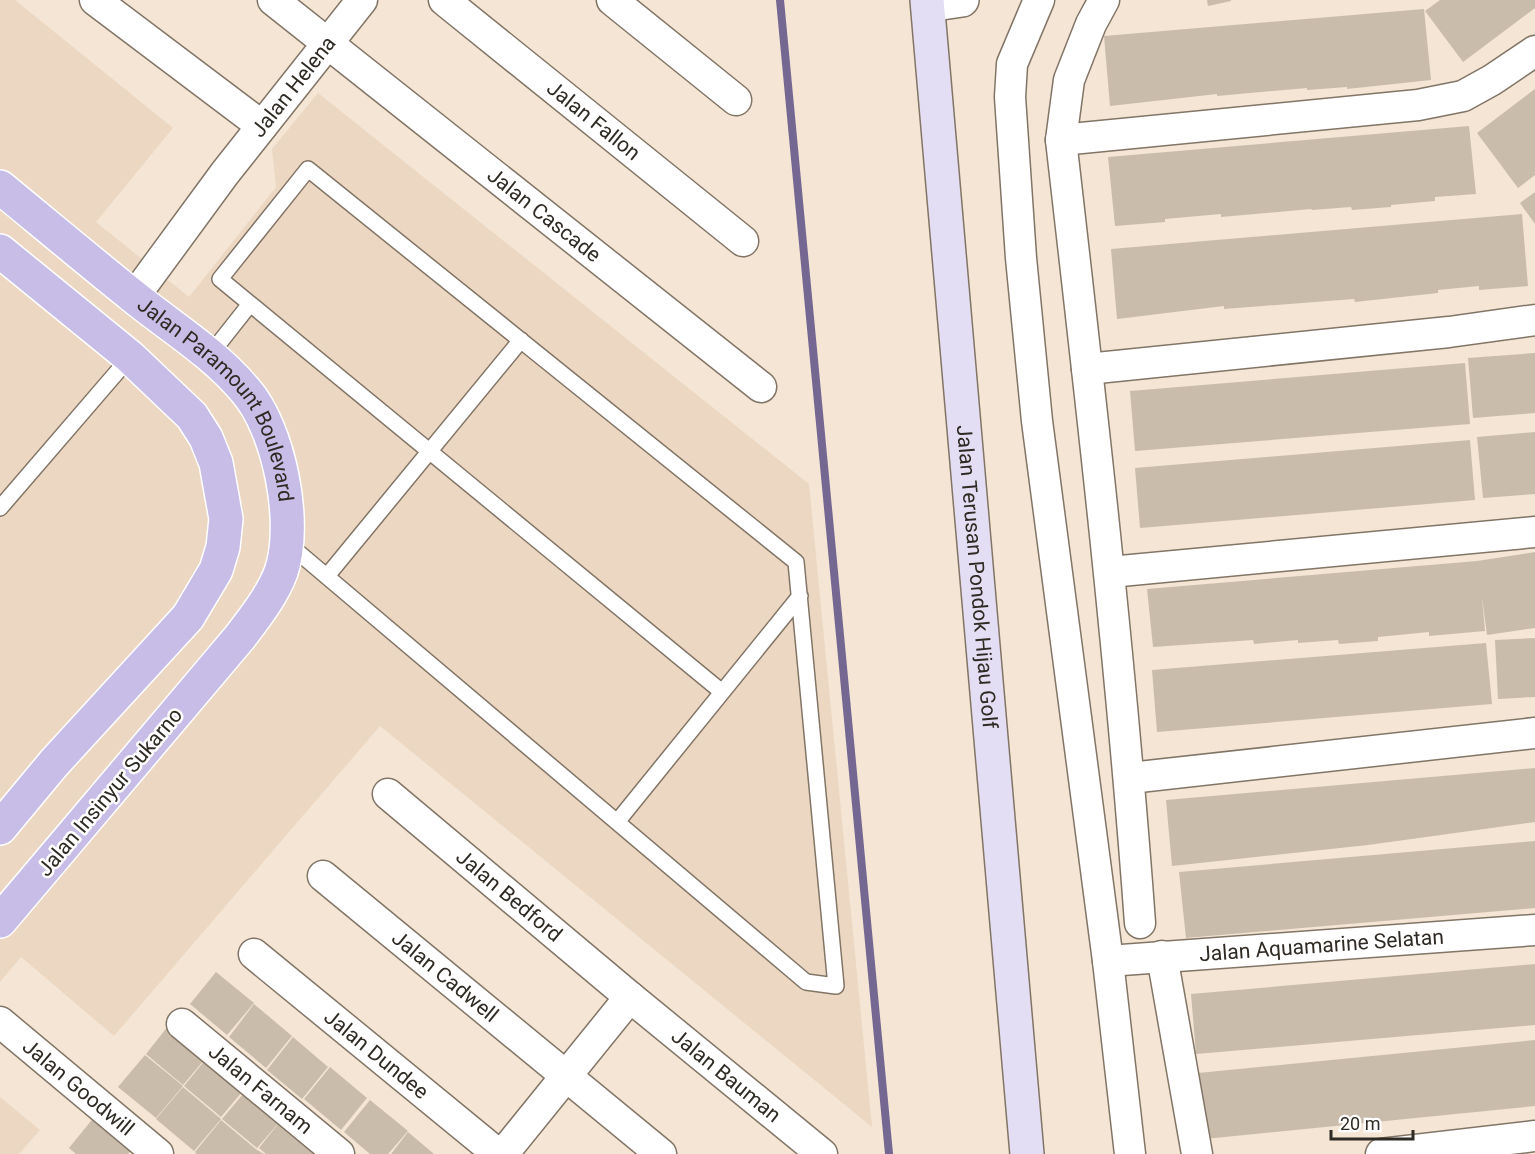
<svg xmlns="http://www.w3.org/2000/svg" width="1535" height="1154" viewBox="0 0 1535 1154" font-family="Roboto,sans-serif">
<rect width="100%" height="100%" fill="#f4e5d4"/>
<path fill="#ecd8c2" d="M0,0h15l158,128 -77,94 93,75 87,-110 -4,-38 46,-56 491,391 63,643 -492,-401 -266,310 -93,-79 -21,25z
M0,1097l40,33 -21,24h-19z"/>
<g fill="none" stroke-linecap="round" stroke-linejoin="round">
<path stroke="#746892" stroke-width="8" d="M780,0l109,1154"/>
</g>
<path fill="#cabcab" d="M1207,0h24v1l-23,5z
M1440,0h95v8l-72,54 -38,-51z
M1424,9l7,71 -84,9v-2l-40,3v-2l-90,8v-2l-107,12 -6,-70z
M1535,89v86l-17,13 -41,-55z
M1469,126l7,68 -41,3v4l-44,4v2l-39,3 -1,-3 -39,3 -1,-1 -90,8v-3l-56,5v3l-50,4 -7,-69z
M1535,192v32l-15,-21z
M1522,214l6,72 -49,4v-4l-41,4v3l-83,9 -1,-3 -130,10v-3l-107,13 -6,-70z
M1535,353v60l-62,5 -5,-60z
M1465,363l5,61 -335,27 -5,-60z
M1535,432v62l-52,4 -6,-61z
M1470,440l5,60 -335,28 -5,-60z
M1535,552v76l-48,7 -5,-38 3,34 -56,5v-4l-51,5v4l-39,3 -1,-4 -40,3v-3l-44,4 -1,-4 -100,7 -6,-58 330,-28z
M1535,638v59l-37,2 -3,-59z
M1486,643l6,61 -335,28 -5,-62z
M1535,768v54l-167,23 -196,21 -6,-66z
M1535,841v67l-349,30 -7,-66z
M1535,964v61l-339,29 -5,-60z
M216,972l38,31 -27,32 -37,-31z
M254,1004l38,32 -26,32 -37,-31z
M172,1021l38,32 -27,32 -37,-31z
M293,1037l35,30 -26,32 -35,-29z
M1535,1040v66l-330,33 -7,-66z
M210,1054l37,32 -26,31 -37,-31z
M145,1055l38,31 -27,32 -38,-31z
M330,1067l37,31 -26,32 -37,-31z
M183,1087l38,32 -27,32 -38,-32z
M249,1087l74,60 -6,7h-51l-7,-6 23,-29 -25,29 -35,-29z
M370,1100l38,31 -20,23h-18l-26,-22z
M95,1116l38,32 -5,6h-52l-7,-6z
M221,1120l36,30 7,4h-67l-2,-2z
M408,1132l26,22h-43z"/>
<g fill="none" stroke-linecap="round" stroke-linejoin="round">
<defs>
<path id="service" d="M209,356l41,-52
M0,508l130,-151
M286,542l520,440 30,4 -40,-424 -488,-393 -88,110 502,413
M327,576l194,-236
M617,822l183,-226"/>
<g id="minor">
<path d="M95,0l167,126"/>
<path id="s1" d="M273,0l488,387"/>
<path id="s2" d="M444,0l299,241"/>
<path d="M612,0l124,100"/>
<path d="M1039,0l-27,64 -2,33 11,161 16,163 71,540 22,193"/>
<path d="M1104,0l-13,24 -22,56 -8,60c30,261 60,521 79,783"/>
<path d="M1061,140l357,-35 45,-9 29,-16 43,-29"/>
<path id="s3" d="M134,297l91,-124 137,-173"/>
<path d="M1087,369l362,-37 86,-12"/>
<path d="M1110,572l425,-40"/>
<path d="M1130,778l405,-45"/>
<path id="s4" d="M388,794l242,203 192,157"/>
<path id="s5" d="M323,876l338,278"/>
<path id="s6" d="M254,954l244,200"/>
<path d="M1162,956l35,198"/>
<path id="s7" d="M1108,961l427,-31"/>
<path id="s8" d="M0,1022l158,132"/>
<path id="s9" d="M182,1024l157,130"/>
<path d="M503,1154l127,-157"/>
<path d="M1381,1154l154,-18"/>
</g>
<path id="tertiary" d="M928,5l34,-5"/>
<g id="secondary">
<path id="s10" d="M927,0l100,1154"/>
</g>
<g id="primary">
<path id="s11" d="M0,187c45,37 89,74 134,110 37,30 80,56 111,93 34,38 53,133 36,182 -9,24 -26,45 -41,65l-240,284"/>
<path d="M0,251l130,106 62,59 14,22 10,25 10,56 -3,28 -7,23 -28,47 -134,146 -54,65"/>
</g>
</defs>
<use href="#service" stroke="#827566" stroke-width="18"/>
<use href="#minor" stroke="#827566" stroke-width="33"/>
<use href="#tertiary" stroke="#827566" stroke-width="36"/>
<use href="#secondary" stroke="#827566" stroke-width="36"/>
<use href="#primary" stroke="#fff" stroke-width="36"/>
<use href="#service" stroke="#fff" stroke-width="15"/>
<use href="#minor" stroke="#fff" stroke-width="30"/>
<use href="#tertiary" stroke="#fff" stroke-width="33"/>
<use href="#secondary" stroke="#e3def3" stroke-width="33"/>
<use href="#primary" stroke="#c7bde7" stroke-width="33"/>
</g>
<g text-anchor="middle" stroke-width="5" stroke-linejoin="round" paint-order="stroke">
<g font-size="21" fill="#2f2a23" stroke="#fff">
<text dy="7" stroke="none"><textPath href="#s3" startOffset="264">Jalan Helena</textPath></text>
<text dy="7" stroke="none"><textPath href="#s2" startOffset="192">Jalan Fallon</textPath></text>
<text dy="7" stroke="none"><textPath href="#s1" startOffset="346">Jalan Cascade</textPath></text>
<text dy="7" stroke="none"><textPath href="#s11" startOffset="310">Jalan Paramount Boulevard</textPath></text>
<text dy="7" stroke="none"><textPath href="#s10" startOffset="579">Jalan Terusan Pondok Hijau Golf</textPath></text>
<text transform="translate(110 792) rotate(-50)" y="7">Jalan Insinyur Sukarno</text>
<text dy="7" stroke="none"><textPath href="#s4" startOffset="158">Jalan Bedford</textPath></text>
<text dy="7" stroke="none"><textPath href="#s7" startOffset="214">Jalan Aquamarine Selatan</textPath></text>
<text dy="7" stroke="none"><textPath href="#s5" startOffset="158">Jalan Cadwell</textPath></text>
<text dy="7" stroke="none"><textPath href="#s6" startOffset="158">Jalan Dundee</textPath></text>
<text dy="7" stroke="none"><textPath href="#s4" startOffset="440">Jalan Bauman</textPath></text>
<text dy="7" stroke="none"><textPath href="#s8" startOffset="102">Jalan Goodwill</textPath></text>
<text dy="7" stroke="none"><textPath href="#s9" startOffset="102">Jalan Farnam</textPath></text>
</g>
</g>
<path d="M1331 1130v9h82v-9" fill="none" stroke="#2f2a23" stroke-width="3"/>
<text x="1340" y="1130" font-size="18" fill="#2f2a23" stroke="#ffffff" stroke-width="4.5" paint-order="stroke">20 m</text>
</svg>
